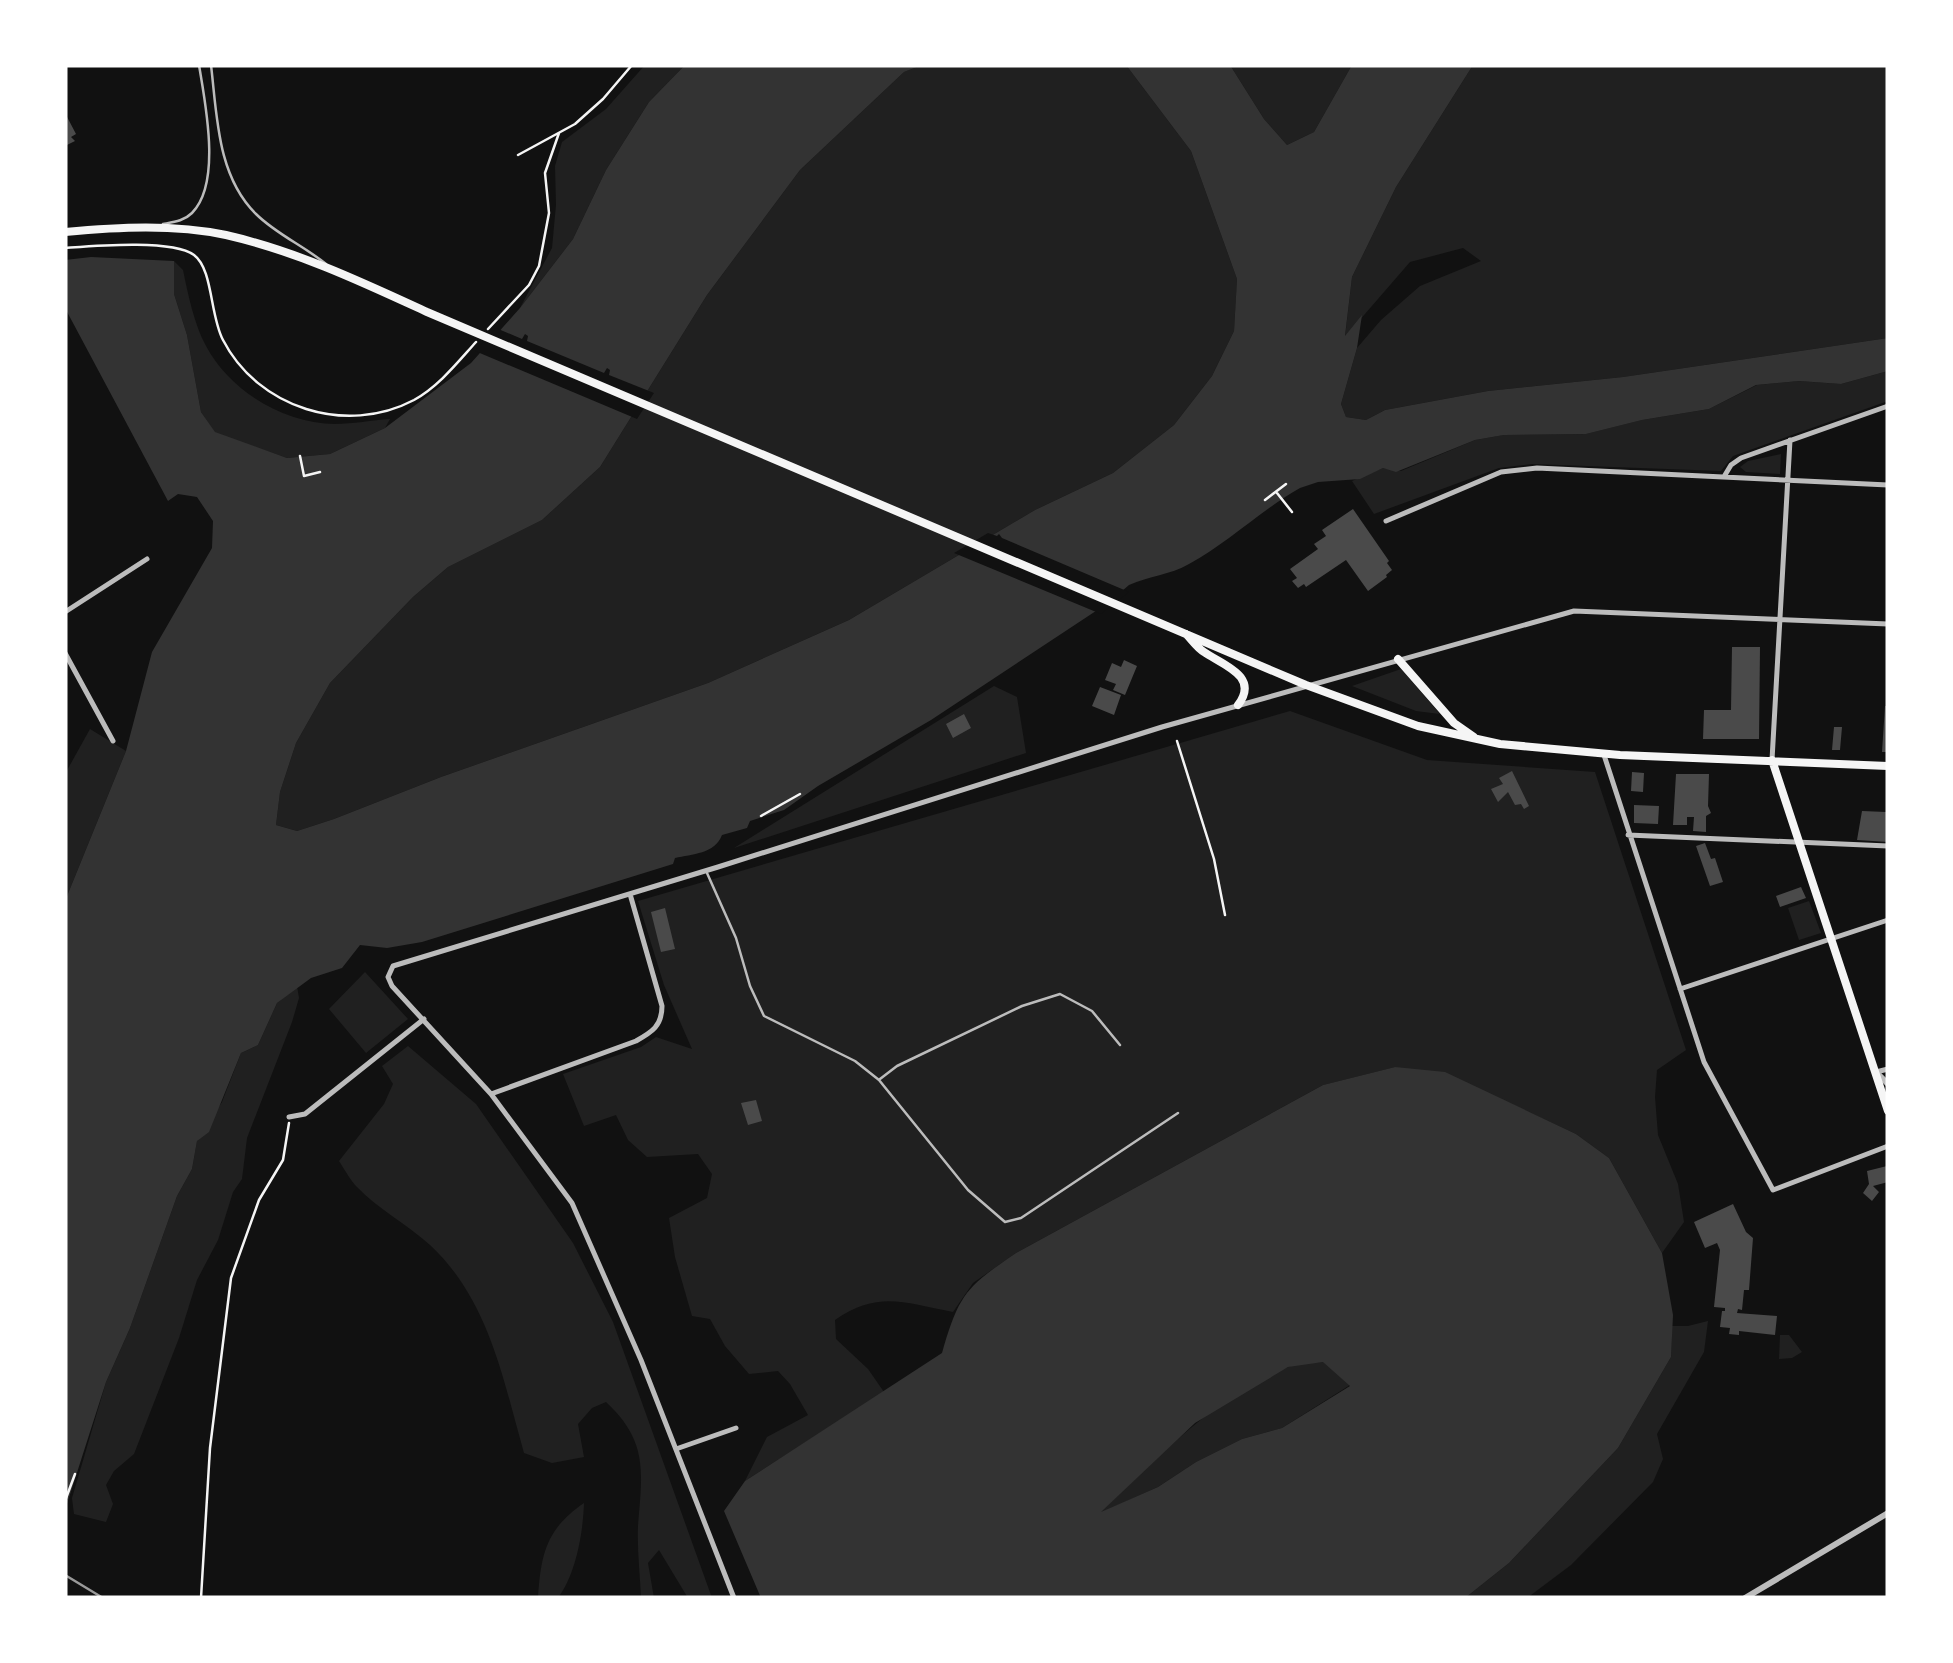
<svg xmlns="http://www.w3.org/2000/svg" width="1953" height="1663" viewBox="0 0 1953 1663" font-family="'Sofia Sans Condensed',sans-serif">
<rect width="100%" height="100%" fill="#111"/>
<path fill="#202020" d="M645,65h40l-36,37 -43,68 -33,69 -53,69 32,-60 4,-43 -1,-39 7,-24 44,-33z
M922,65h204l65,86 46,128 -3,52 -22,45 -38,49 -61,48 -78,37 -186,110 -141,63 -267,94 -107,42 -37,12 -21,-6 4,-33 16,-49 34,-60 83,-86 35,-30 94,-47 58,-53 107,-172 93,-125 104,-98z
M1230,65h122l-38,67 -27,13 -23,-26z
M1473,65h415v273l-265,39 -135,14 -103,19 -19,10 -20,-3 -5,-13 16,-56 24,-28 39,-34 61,-25 -18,-13 -53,14 -65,75 7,-60 44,-90z
M174,261l9,9c5,24 11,54 23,76 24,45 77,77 129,78 18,0 37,-4 55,-5l-5,9 -55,26 -43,4 -72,-25 -14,-21 -14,-77 -13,-41z
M1888,371v30l-155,55 -12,15 -189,-7 -33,4 -125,46 -22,-33 31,-13 18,3 74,-31 29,-5 82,-1 56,-14 67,-11 48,-24 42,-4 42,3z
M1781,454l-1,20 -34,-2 -6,-5 8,-6z
M1401,669l39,45 -24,-3 -64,-25z
M994,686l23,11 9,56 -292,95z
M1290,711l137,49 168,12 91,278 -29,20 -2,27 3,38 20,49 6,38 -22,31 -53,-95 -33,-24 -69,-32 -112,-35 -72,18 -307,168 -43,30 -20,29c-49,-9 -74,-22 -118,8l1,19 32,30 16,23 -139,89 22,-44 41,-22 -18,-31 -12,-13 -29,3 -24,-28 -15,-27 -18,-3 -17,-59 -6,-39 38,-20 5,-24 -14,-20 -51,3 -19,-17 -12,-25 -32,11 -21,-52 78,-27 15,-10 36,12 -28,-64 -26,-84z
M90,729l36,22 -61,150v-127z
M1809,901l12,32 -22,7 -11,-32z
M365,972l43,47 -42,34 -37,-44z
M297,986l2,12 -7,24 -45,116 -5,41 -9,13 -15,48 -21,40 -18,58 -45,116 -20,17 -8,14 7,19 -7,18 -32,-8 -2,-16 34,-116 24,-54 47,-132 15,-27 5,-28 25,-39 19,-49 17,-8 19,-42z
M408,1046l68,58 97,139 40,79 99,276h-24l-29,-48 -11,13 6,35h-13c-1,-24 -4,-48 -3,-72 4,-53 11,-84 -32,-124l-14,6 -14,16 6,33 -32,6 -28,-10c-21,-74 -35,-153 -94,-208 -23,-21 -52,-36 -73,-58 -7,-7 -12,-17 -18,-26l45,-57 9,-20 -11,-18z
M1708,1321l-4,31 -47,82 6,25 -10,23 -82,83 -44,33h-62l44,-35 109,-115 53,-91 1,-31h16z
M1780,1335h9l13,17 -10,6 -13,1z
M1324,1362l26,23 -68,43 -40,11 -46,23 -38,25 -60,27c57,-52 114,-117 188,-146 11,-5 25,-5 38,-6z
M584,1503c-1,30 -8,71 -26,95h-20c3,-44 8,-69 46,-95z"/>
<path fill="#333" fill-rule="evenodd" d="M685,65h237l-18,7 -104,98 -93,125 -107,172 -58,53 -94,47 -35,30 -83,86 -34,60 -16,49 -4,33 21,6 37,-12 107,-42 267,-94 141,-63 186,-110 78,-37 61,-48 38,-49 22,-45 3,-52 -46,-128 -65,-86h104l34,54 23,26 27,-13 38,-67h121l-77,122 -44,90 -7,59 17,-21 -5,33 -16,56 5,13 20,3 19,-10 103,-19 135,-14 265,-39v33l-47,13 -42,-3 -43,4 -47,24 -67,11 -56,14 -82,1 -29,5 -79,32 -13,-4 -23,11 -42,3 -18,6c-39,22 -72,55 -111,76 -19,11 -40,12 -60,21l-21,18 -177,117 -113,66 -34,24 -34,11 -3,7 -25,7c-7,19 -30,19 -47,23l-2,6 -251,78 -35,6 -27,-3 -18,23 -31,10 -34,25 -19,42 -17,8 -32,79 -12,9 -5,28 -15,27 -47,132 -24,54 -41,128v-609l61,-150 26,-99 60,-104 1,-27 -16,-24 -19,-3 -10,7 -103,-193v-48l26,-3 83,4v33l13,41 14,77 14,20 72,26 43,-4 55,-26 86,-65 49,-55 53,-69 33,-69 43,-68z
M1395,1067l50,5 131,62 33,24 53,95 11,62 -2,42 -53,91 -109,115 -44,35h-704l-37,-87 21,-30 197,-128c17,-59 24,-66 74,-100l307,-168zM1323,1362l27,24 -68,42 -40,11 -46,23 -38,25 -57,25 94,-89 93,-56z"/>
<path fill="#111" d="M496,328l26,11 3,-5 3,2 -1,5 77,32 3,-5 3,2 -1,5 45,18 -17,26 -162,-68z
M988,533l9,3 2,-2 3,4 127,54 -28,22 -147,-61z"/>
<path fill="#4a4a4a" d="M65,113l11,21 -5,3 4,4 -10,5z
M1353,509l36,52 -2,2 5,7 -6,5 1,2 -19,14 -22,-31 -40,27 -2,-3 -6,4 -6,-7 5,-3 -7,-9 28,-20 -4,-5 12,-8 -4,-6z
M1732,647h28l-1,92h-56l1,-29h27z
M1124,660l13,6 -12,29 -12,-5 3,-6 -11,-4 7,-17 9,4z
M1100,687l21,8 -7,20 -22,-9z
M1885,706h3v46h-6z
M964,714l7,14 -18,10 -7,-14z
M1834,727h8l-2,23h-8z
M1512,771l17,35 -5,3 -3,-5 -6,1 -7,-13 -10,10 -7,-13 12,-5 -4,-6z
M1632,772l12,1 -1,19 -12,-1z
M1676,774h33l-1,32 3,7 -5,3v16l-13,-1 1,-14h-7v8h-14z
M1634,805l25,1 -1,18 -24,-1z
M1862,811l24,1 2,30 -31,-2z
M1705,843l6,16 4,-1 8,24 -13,4 -14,-40z
M1801,887l5,11 -26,9 -4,-11z
M665,908l10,41 -14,3 -10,-40z
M756,1100l6,21 -14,4 -7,-22z
M1887,1166l1,16 -15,4 6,6 -7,9 -9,-8 6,-9 -2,-13z
M1733,1204l13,28 7,6 -4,52h-5l-2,20 -4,-1 -1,4 40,3 -2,19 -36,-4v4l-10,-1 1,-6 -10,-1 2,-16h3v-3l-11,-1 6,-57 -3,-7 -12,5 -11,-26z"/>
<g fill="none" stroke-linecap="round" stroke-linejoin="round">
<path stroke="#f5f5f5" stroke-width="2.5" d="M518,155l57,-31 28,-25 29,-34
M65,248c28,-2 107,-9 129,7 19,14 16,61 29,85 35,68 123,96 191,60 25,-14 43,-37 62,-58
M488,329l41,-44 10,-19 10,-53 -4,-40 14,-40
M300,456l4,20 16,-4
M1277,493l15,19
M1265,500l21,-16
M1177,741l37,118 11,56
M761,816l39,-22
M65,1501l10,-27
M201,1598l9,-150 21,-170 28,-78 24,-40 6,-37"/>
<path stroke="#bcbcbc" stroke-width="2.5" d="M211,65c6,50 6,111 45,149 20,20 48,32 70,50
M163,224c11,-2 21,-3 29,-11 30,-30 13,-111 7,-148
M707,873l29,65 14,48 14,30 91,45 24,19 89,110 37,32 16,-4 157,-105
M880,1079l17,-13 125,-60 38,-12 32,17 28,34"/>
<path stroke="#bcbcbc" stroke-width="5" d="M1725,475l6,-10 10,-7 147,-52
M1386,521l115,-49 36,-4 351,17
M65,612l82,-53
M65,653l48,88
M1604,755l100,307 69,128 115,-44
M1772,760l18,-320
M1628,835l260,11
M1680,989l208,-69
M1876,1072l12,-3
M491,1094l145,-53c16,-9 26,-15 26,-35l-32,-112
M289,1117l16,-3 119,-95
M676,1449l60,-21
M734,1598l-93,-238 -69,-157 -81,-109 -99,-108 -4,-9 5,-11 325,-99 444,-140 412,-116 314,13"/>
<path stroke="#bcbcbc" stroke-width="6" d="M1877,1073l11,11
M1745,1598l143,-85"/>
<path stroke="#f5f5f5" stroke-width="8" d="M65,232c53,-5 109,-8 161,3 70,16 136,47 201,77l879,373 112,41 82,18 120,11 268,11
M1186,634c6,6 11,14 18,18 19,13 56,24 34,53
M1398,659l56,64 20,14
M1772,760l116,351"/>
<path stroke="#9a9a9a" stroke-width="2.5" d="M65,1575l38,23"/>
</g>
<rect width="1953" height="1663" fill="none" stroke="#ffffff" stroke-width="135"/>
</svg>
